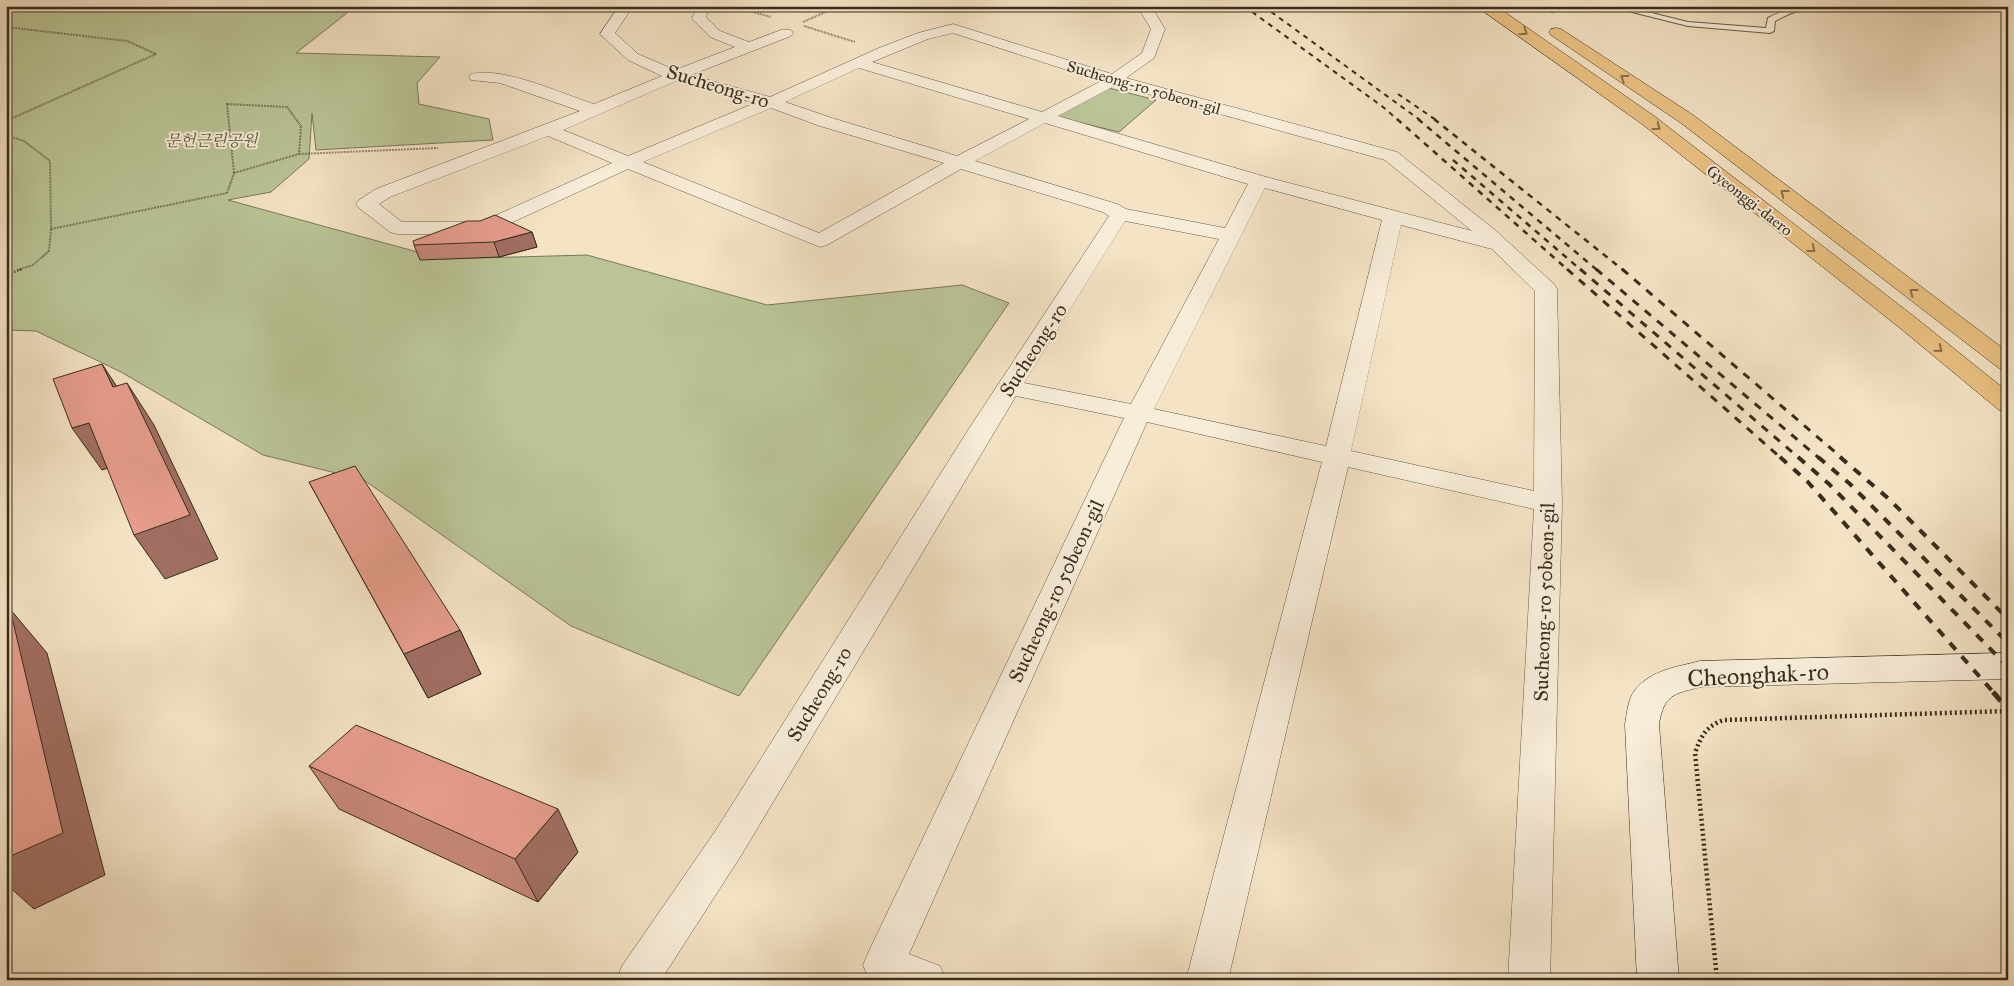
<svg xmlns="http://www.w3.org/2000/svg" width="2014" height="986" viewBox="0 0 2014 986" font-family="'IM FELL Great Primer','Noto Serif KR',serif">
<rect width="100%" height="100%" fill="#f4e3c5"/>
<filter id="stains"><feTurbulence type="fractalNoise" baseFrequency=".004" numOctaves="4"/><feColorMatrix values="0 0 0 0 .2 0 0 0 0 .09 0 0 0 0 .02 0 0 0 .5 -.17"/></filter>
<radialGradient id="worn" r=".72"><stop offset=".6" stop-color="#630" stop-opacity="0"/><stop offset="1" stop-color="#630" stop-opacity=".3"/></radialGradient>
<path fill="#bac496" stroke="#79785a" d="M6,6h350l-60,47 144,4 -23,26 2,21 70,15 4,21 -177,10 -4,-37 -3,46 -38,33 -43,8 215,59 144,-4 180,50 195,-20 47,18 -270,393 -168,-70 -207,-146 -101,-25 -142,-83 -85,-41 -30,-1z
M1101,86l55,14 -37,32 -70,-17z"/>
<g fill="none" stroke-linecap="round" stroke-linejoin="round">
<defs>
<path id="lane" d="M1608,6h15l65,16 78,6 2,-10c15,-8 28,-12 45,-12l-24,8 -14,7 -1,10 -4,2 -82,-7z
M1816,6h38l-4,2h-30z"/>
<path id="street" d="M619,6h14l-18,27 23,21 37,16 60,-23 -25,-10 -16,-16 -2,-3 6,-12h12l-4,11 14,14 29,11 32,-12h10l2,3 -2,3 -100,39 79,22 109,-49 39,-15 35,-9 159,50 30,-21 9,-24 -14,-23h14l14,23 -11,29 -28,20 271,74 98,78 59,54 3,5 5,214 -12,477h-42l26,-471 -186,-42 -120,513h-42l136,-518 -175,-40 -238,532 31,12 6,14 -77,-1 -6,-14 6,-14 255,-533 -108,-22 -274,458 -81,126h-45l6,-14 94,-136 254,-403 139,-211 -6,-4 -142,-43 -134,76 -7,2 -192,-78 -137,63 -7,2h-87l-7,-2 -31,-24 -3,-4 3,-4 17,-11 204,-78 -80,-28 -29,-3 -2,-3 2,-3c32,-8 91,20 123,30l68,-28 -34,-16 -28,-26zM953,33l148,48 -59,31 -170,-50 56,-23zM859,68l170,51 -72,37 -125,-38 -47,-16zM676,81l79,22 -127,53 -65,-26zM1116,85l269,75 87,71 -206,-54 -208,-61zM771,108l49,18 124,37 -125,70 -176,-71zM1045,123l203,61 -23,44 -99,-19 -9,-5 -142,-43zM548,136l64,27 -131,59h-79l-23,-18 11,-7zM1265,188l117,32 -56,226 -172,-37zM1125,221l94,18 -88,165 -107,-21zM1401,225l91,24 43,42 -1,200 -183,-40z"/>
<path id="secondary" d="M2008,653v26l-308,8c-27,7 -36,8 -41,37l20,256h-42l-12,-256c2,-11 3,-25 10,-34 16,-20 42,-23 65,-29z"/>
<path id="primary" d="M1476,6h18l12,7 148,103 262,202 92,74v20l-9,-2 -99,-82 -258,-204z
M1556,28l5,1 132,86 315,237v19l-8,-2 -319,-246 -130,-88 -2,-3 2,-3z"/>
</defs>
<use href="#lane" stroke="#675a48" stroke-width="2"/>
<use href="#street" stroke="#675a48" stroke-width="1"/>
<use href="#secondary" stroke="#382d1e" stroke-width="1"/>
<use href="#primary" stroke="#382d1e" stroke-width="1"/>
<path stroke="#382d1e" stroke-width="2" stroke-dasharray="0.5 1" stroke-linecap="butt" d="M731,6l40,11
M830,6l18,2 26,-2
M922,6l19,5
M1541,6l12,7
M781,10l28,-4
M803,22l36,-16
M804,26l51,16
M6,27l121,14 29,13 -150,67
M6,135l18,6 26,20 1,68 176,-36 7,-20 65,-19 139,-6
M234,173l-7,-69 60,3 14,19 -2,28
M18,270l15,-5 16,-14 2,-22"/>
<path stroke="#382d1e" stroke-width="2.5" stroke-dasharray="1 2" stroke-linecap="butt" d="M6,275l16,-6"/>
<path stroke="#382d1e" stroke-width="4.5" stroke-dasharray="2 3" stroke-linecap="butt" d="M1717,980l-22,-227c6,-17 11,-27 29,-33l284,-9"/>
<use href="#lane" fill="#f8edd9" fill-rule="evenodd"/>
<use href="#street" fill="#f8edd9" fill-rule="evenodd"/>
<use href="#secondary" fill="#f8edd9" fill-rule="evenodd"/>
<use href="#primary" fill="#eac282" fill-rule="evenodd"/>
<path stroke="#382d1e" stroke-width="2" stroke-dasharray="5 5" stroke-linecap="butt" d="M1244,6l139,101 15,13
M1263,6l157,114
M1398,94l38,26"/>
<path stroke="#382d1e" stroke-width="2.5" stroke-dasharray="6 6" stroke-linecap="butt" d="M1397,119l171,151
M1418,119l179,151
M1434,119l189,151
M1453,160l128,110"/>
<path stroke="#382d1e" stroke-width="3" stroke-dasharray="8 8" stroke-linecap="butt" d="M1567,269l214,189
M1580,269l219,189
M1596,269l223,189
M1622,269l220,189"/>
<path stroke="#382d1e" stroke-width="4" stroke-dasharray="9 9" stroke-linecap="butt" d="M1780,457l27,24 187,212
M1798,457l31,27 179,183
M1818,457l32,27 158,159
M1840,457l49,42 119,120"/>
<path stroke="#382d1e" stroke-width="5" stroke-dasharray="12 12" stroke-linecap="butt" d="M1993,692l15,17"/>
</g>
<path fill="#c68778" stroke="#382d1e" d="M532,232l5,15 -38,10 -79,3 -6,-15z
M309,482l151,148 21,44 -53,24z
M309,766l269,86 -40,50 -199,-93z"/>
<path fill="#a16e62" stroke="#382d1e" d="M532,232l5,15 -38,10 -5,-15z
M102,364l27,41 -16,-18z
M127,383l27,42 64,134 -53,20 -31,-44z
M89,423l29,42 -16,5 -30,-42z
M10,609l37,44 58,222 -71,34 -28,-25z
M460,630l21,44 -53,24 -24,-44z
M558,809l20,43 -40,50 -23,-43z"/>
<path fill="#e69d8c" stroke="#382d1e" d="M495,215l37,17 -38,10 -80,3 -1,-4 54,-20h13z
M102,364l11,23 14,-4 63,132 -56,20 -45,-112 -17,5 -19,-49z
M355,466l105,164 -56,24 -95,-172z
M10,609l53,224 -57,25v-248z
M356,725l202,84 -43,50 -206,-93z"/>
<defs><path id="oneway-chevron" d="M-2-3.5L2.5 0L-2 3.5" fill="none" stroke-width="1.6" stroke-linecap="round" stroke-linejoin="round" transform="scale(1.25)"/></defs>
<g stroke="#88704b">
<use href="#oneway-chevron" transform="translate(1524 32) rotate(35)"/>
<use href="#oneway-chevron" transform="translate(1624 78) rotate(-147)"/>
<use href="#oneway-chevron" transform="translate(1657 127) rotate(38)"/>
<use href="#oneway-chevron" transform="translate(1784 193) rotate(-143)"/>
<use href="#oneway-chevron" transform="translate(1812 249) rotate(38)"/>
<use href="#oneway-chevron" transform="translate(1913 292) rotate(-143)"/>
<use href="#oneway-chevron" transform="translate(1939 349) rotate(39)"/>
</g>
<g text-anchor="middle" stroke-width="4" stroke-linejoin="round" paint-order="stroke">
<g font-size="16" fill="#382d1e" stroke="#f8edd9">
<text transform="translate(1144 87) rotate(16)" y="6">Sucheong-ro 50beon-gil</text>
<text transform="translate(1750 200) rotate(38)" y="6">Gyeonggi-daero</text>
</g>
<g font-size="16" font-style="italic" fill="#58533c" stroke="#f8edd9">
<text x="211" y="146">문헌근린공원</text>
</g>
<g font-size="20" fill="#382d1e" stroke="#f8edd9">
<text transform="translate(718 86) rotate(17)" y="7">Sucheong-ro</text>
<text transform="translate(1033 350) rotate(-57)" y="7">Sucheong-ro</text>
<text transform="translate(1056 591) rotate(-65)" y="7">Sucheong-ro 50beon-gil</text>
<text transform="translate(1544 602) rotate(-88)" y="7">Sucheong-ro 50beon-gil</text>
<text transform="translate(819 694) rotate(-59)" y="7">Sucheong-ro</text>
</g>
<g font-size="24" fill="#382d1e" stroke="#f8edd9">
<text transform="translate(1758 675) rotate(-3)" y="8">Cheonghak-ro</text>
</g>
</g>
<rect width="2014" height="986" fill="none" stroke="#f4e3c5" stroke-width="25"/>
<rect x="8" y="8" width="1999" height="971" fill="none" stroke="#382d1e" stroke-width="2.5"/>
<rect x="12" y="12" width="1989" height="961" fill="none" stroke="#382d1e"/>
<rect width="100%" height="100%" filter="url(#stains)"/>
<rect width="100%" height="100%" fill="url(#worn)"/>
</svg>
